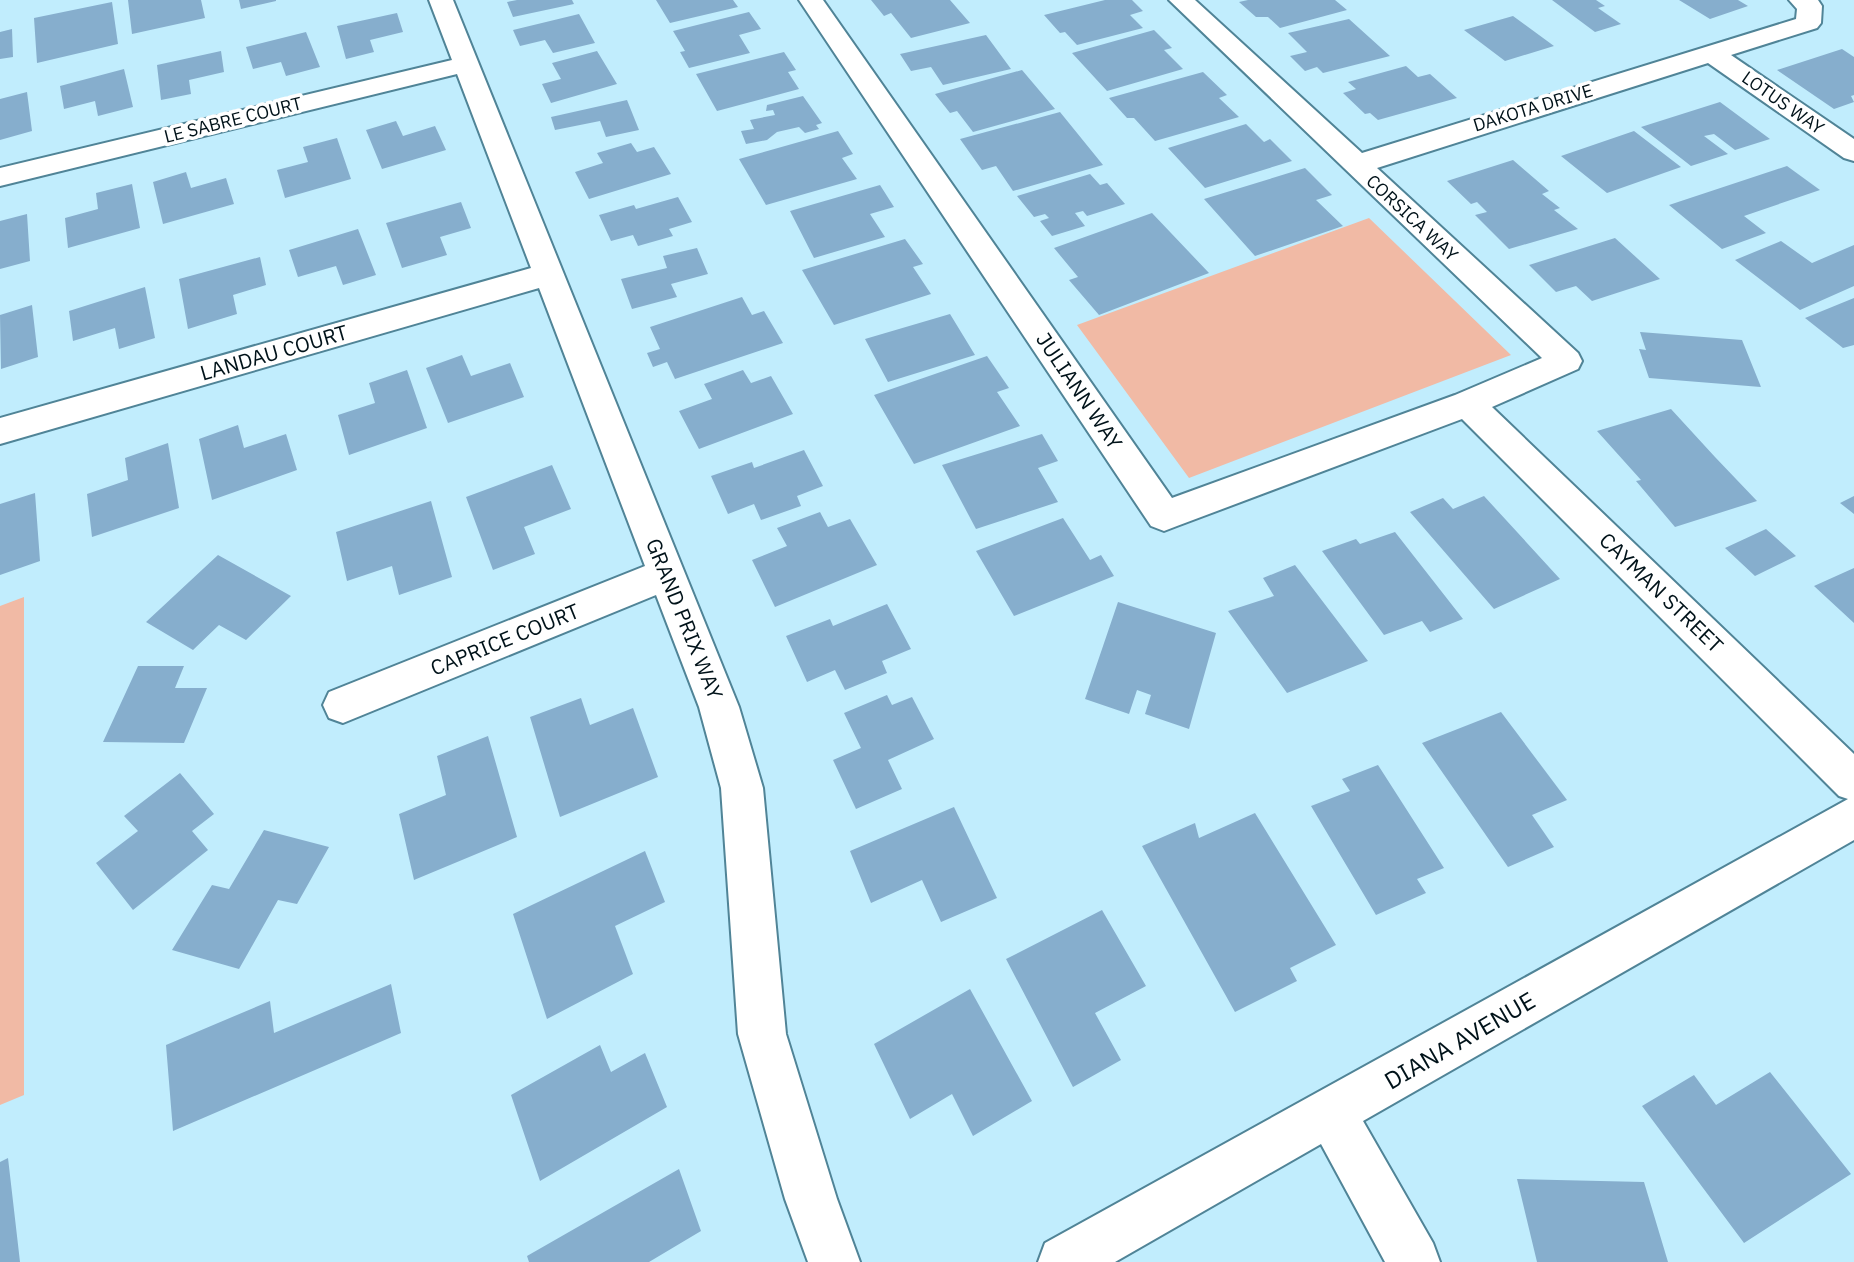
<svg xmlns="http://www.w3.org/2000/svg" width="1854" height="1262" viewBox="0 0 1854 1262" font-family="'IBM Plex Sans',sans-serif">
<rect width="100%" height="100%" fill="#c1edfd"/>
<path fill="#f1baa5" d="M1369,218l142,137 -322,123 -112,-153z
M24,597v498l-24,10v-499z"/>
<path fill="#86aecd" d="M128,0h73l4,18 -73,16z
M239,0h37v1l-35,8z
M517,0h55l2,4 -61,13 -6,-15z
M656,0h77l5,7 -68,16z
M871,0h79l20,23 -59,15 -20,-25 -7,3z
M1105,0h27l11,11 -13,4 13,13 -66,17 -12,-13 -5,1 -16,-18z
M1248,0h87l12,10 -67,18 -12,-11h-12l-17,-15z
M1552,0h44l9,6 -7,2 23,16 -26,8z
M1679,0h59l10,6 -38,13z
M112,2l6,42 -81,19 -3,-45z
M749,12l12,17 -22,6 11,18 -61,15 -9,-16 5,-1 -12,-20z
M397,13l6,19 -33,8 4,12 -28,7 -9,-33z
M579,14l16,29 -42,10 -8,-13 -25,6 -7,-16z
M1513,16l41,30 -49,15 -41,-31z
M1349,19l41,37 -67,17 -6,-6 -12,4 -15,-15 17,-4 -19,-19z
M12,29l1,28 -13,2v-27z
M1154,30l18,18 -8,2 19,19 -76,22 -35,-38z
M306,32l14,35 -34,9 -5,-14 -28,7 -7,-22z
M986,35l25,34 -68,16 -12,-18 -20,4 -11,-17z
M1842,49l12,8v38l-3,1 3,6 -20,7 -57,-39z
M221,51l3,21 -35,8 2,14 -30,6 -4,-35z
M597,51l20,33 -66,19 -9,-19 19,-5 -9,-16z
M784,52l12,18 -8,2 11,17 -82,22 -21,-37z
M1406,66l12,11 12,-3 27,24 -79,22 -8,-7 -5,1 -22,-21 13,-4 -8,-7z
M124,69l9,38 -35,9 -3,-15 -31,8 -4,-23z
M1022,70l33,39 -82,23 -16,-21 -7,2 -15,-19z
M1203,72l24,23 -8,3 20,19 -84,24 -21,-23h-7l-18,-20z
M27,92l5,39 -32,9v-41z
M803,96l19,27 -6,2 3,4 -14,4 -6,-6 -22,5 -10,8 -21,4 -5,-13 13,-2 -4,-9 25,-5 -2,-5 -7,1 1,-6z
M627,100l12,30 -33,7 -6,-16 -45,9 -4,-13z
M1720,102l50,37 -35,11 -21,-16 -10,2 24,18 -37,12 -50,-39z
M1060,112l43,53 -90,26 -17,-25 -14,4 -22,-31z
M396,121l7,15 32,-10 11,24 -64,19 -16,-39z
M1246,124l18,18 6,-3 22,22 -87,27 -37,-40z
M838,131l15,23 -11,4 15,21 -91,26 -27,-46z
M1634,131l47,36 -74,26 -46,-37z
M337,138l14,41 -66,19 -8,-28 31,-8 -5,-15z
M631,143l6,9 17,-5 17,27 -82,25 -14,-27 28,-9 -6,-10z
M1513,160l36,31 -7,3 18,14 -6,2 24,19 -69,20 -34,-34 12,-3 -10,-10 -6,2 -24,-23z
M1787,166l33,24 -76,26 22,17 -44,16 -53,-44z
M1305,168l27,27 -16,5 27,26 -88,30 -51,-57z
M186,172l5,16 35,-10 8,26 -71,20 -10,-42z
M1090,174l10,11 7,-2 18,21 -38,12 -4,-5 -8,2 10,13 -33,10 -12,-15 9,-3 -4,-4 -11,3 -17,-21z
M132,184l8,44 -72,20 -3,-30 33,-9 -2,-16z
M880,185l14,22 -24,7 15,23 -71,21 -24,-47z
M678,197l14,25 -23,7 4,7 -35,10 -5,-11 -22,6 -12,-26 35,-10 2,4z
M461,202l10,26 -31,9 7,18 -45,13 -16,-45z
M1152,213l57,60 -110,42 -30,-35 9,-3 -24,-29z
M27,214l3,47 -30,8v-48z
M358,229l18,46 -33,10 -7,-19 -38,11 -9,-27z
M1615,238l45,41 -68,22 -16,-15 -20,6 -27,-27z
M905,239l18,25 -10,3 18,27 -97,31 -32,-55z
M1781,241l31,22 42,-18v41l-54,24 -65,-50z
M697,248l11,26 -37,10 6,13 -45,12 -11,-30 46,-11 -4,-12z
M260,257l6,28 -33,10 4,19 -49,15 -9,-50z
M145,287l10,51 -36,11 -4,-21 -42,13 -4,-30z
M742,297l10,18 12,-4 19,32 -108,36 -8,-17 -14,5 -6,-14 13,-4 -10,-22z
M1854,298v47l-11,3 -38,-30z
M32,305l6,52 -37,12 -1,-54z
M950,314l25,41 -87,27 -23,-43z
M1640,332l102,8 19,47 -112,-9 -10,-29 7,1z
M462,355l9,21 39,-13 14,34 -76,26 -22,-55z
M987,356l22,32 -12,4 23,34 -106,38 -40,-69z
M407,370l20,58 -78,27 -11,-40 37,-12 -6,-20z
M743,370l8,13 20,-7 22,38 -94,35 -20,-38 33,-12 -8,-15z
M1671,409l44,48 42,44 -82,26 -39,-46 5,-1 -44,-49z
M238,425l6,23 42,-14 11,36 -85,30 -13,-61z
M1042,434l16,27 -20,7 20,34 -82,27 -34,-64z
M168,443l11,65 -87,29 -5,-43 41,-14 -3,-22z
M804,450l19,36 -26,10 4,10 -40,14 -7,-16 -26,10 -17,-38 41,-14 2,6z
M552,465l19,44 -47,18 11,27 -42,16 -27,-73z
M35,493l5,68 -40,14v-71z
M1484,496l76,83 -66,30 -84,-97 33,-14 10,11z
M1854,496v18l-14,-11z
M431,501l21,76 -53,18 -7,-29 -45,15 -11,-49z
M820,512l8,15 22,-8 27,46 -102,42 -23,-47 35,-14 -10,-18z
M1063,518l27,42 11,-5 13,21 -100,40 -38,-65z
M1766,529l30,27 -41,20 -30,-28z
M1395,532l68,87 -33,13 -8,-11 -38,14 -62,-84 34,-12 4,5z
M218,555l73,41 -45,44 -27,-15 -26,25 -47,-28z
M1295,565l73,96 -81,32 -59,-82 46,-15 -11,-18z
M1854,568v55l-40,-37z
M1118,602l98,31 -27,96 -44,-15 6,-19 -14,-5 -8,24 -44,-15z
M887,604l24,45 -29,12 5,12 -42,17 -10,-20 -28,12 -21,-46 44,-17 3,7z
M138,666h46l-9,22h32l-23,55 -81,-1z
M887,695l5,10 20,-8 22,42 -46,21 14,29 -46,20 -23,-49 28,-12 -17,-35z
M581,698l9,27 43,-17 25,69 -98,40 -30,-100z
M1501,712l66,88 -35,15 22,32 -46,20 -86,-124z
M488,736l29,101 -103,43 -15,-66 47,-19 -9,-39z
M1378,765l66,103 -27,11 9,14 -50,22 -65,-109 39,-15 -8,-12z
M180,773l34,41 -22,17 16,19 -75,60 -37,-47 42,-32 -14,-15z
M954,807l43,91 -56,24 -19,-42 -51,23 -21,-52z
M1255,813l81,132 -46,23 7,13 -62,31 -93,-166 53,-23 4,15z
M264,830l65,17 -32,57 -19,-4 -39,69 -67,-19 40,-65 17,4z
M645,851l20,51 -50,24 18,48 -86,45 -34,-105z
M1102,910l44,76 -51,27 26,47 -48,27 -67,-128z
M391,984l10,49 -228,98 -7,-86 104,-44 4,32z
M970,989l62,112 -59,35 -21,-42 -42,25 -36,-75z
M600,1045l11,27 34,-19 22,54 -127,74 -29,-86z
M1770,1072l81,102 -107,69 -102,-137 52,-31 22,30z
M8,1158l12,104h-20v-100z
M679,1169l22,62 -52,31h-120l-2,-6z
M1517,1179l127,3 24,80h-131z"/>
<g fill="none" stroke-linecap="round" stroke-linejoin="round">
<defs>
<path id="street" d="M429,0h24l286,707 24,81 23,246 51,165 23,63h-52l-23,-63 -47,-165 -17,-246 -22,-81 -43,-112 -313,128 -14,-5 -6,-13 6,-13 316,-126 -106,-278 -539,156v-26l531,-150 -74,-194 -457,112v-18l452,-108z
M799,0h24l349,498 283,-103 87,-37 -373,-358h26l167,153 434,-134 1,-10 -8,-9h29l4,6 -1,17 -4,5 -86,27 123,84v22l-10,-3 -136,-95 -331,105 201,185 4,8 -4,8 -86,38 362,347v86l-491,281 70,122 7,19h-55l-64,-118 -206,118h-77l7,-19 803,-444 -9,-3 -377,-377 -285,107 -13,5 -13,-5z"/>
</defs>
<use href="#street" stroke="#508497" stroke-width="4"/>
<use href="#street" fill="#fff" fill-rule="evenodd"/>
</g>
<g text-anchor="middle" stroke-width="7" stroke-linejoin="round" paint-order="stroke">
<g font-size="18" fill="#001219" stroke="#fff">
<text transform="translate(1783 103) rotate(35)" y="6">LOTUS WAY</text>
<text transform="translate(1533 108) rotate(-17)" y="6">DAKOTA DRIVE</text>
<text transform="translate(233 120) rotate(-14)" y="6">LE SABRE COURT</text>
<text transform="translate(1412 218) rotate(43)" y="6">CORSICA WAY</text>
</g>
<g font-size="21" fill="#001219" stroke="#fff">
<text transform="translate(274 353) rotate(-16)" y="7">LANDAU COURT</text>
<text transform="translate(1079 391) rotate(56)" y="7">JULIANN WAY</text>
<text transform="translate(1661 593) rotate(44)" y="7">CAYMAN STREET</text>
<text transform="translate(684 619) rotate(68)" y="7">GRAND PRIX WAY</text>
<text transform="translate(505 640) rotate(-22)" y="7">CAPRICE COURT</text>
</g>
<g font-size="24" fill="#001219" stroke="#fff">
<text transform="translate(1460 1041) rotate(-30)" y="8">DIANA AVENUE</text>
</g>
</g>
</svg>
